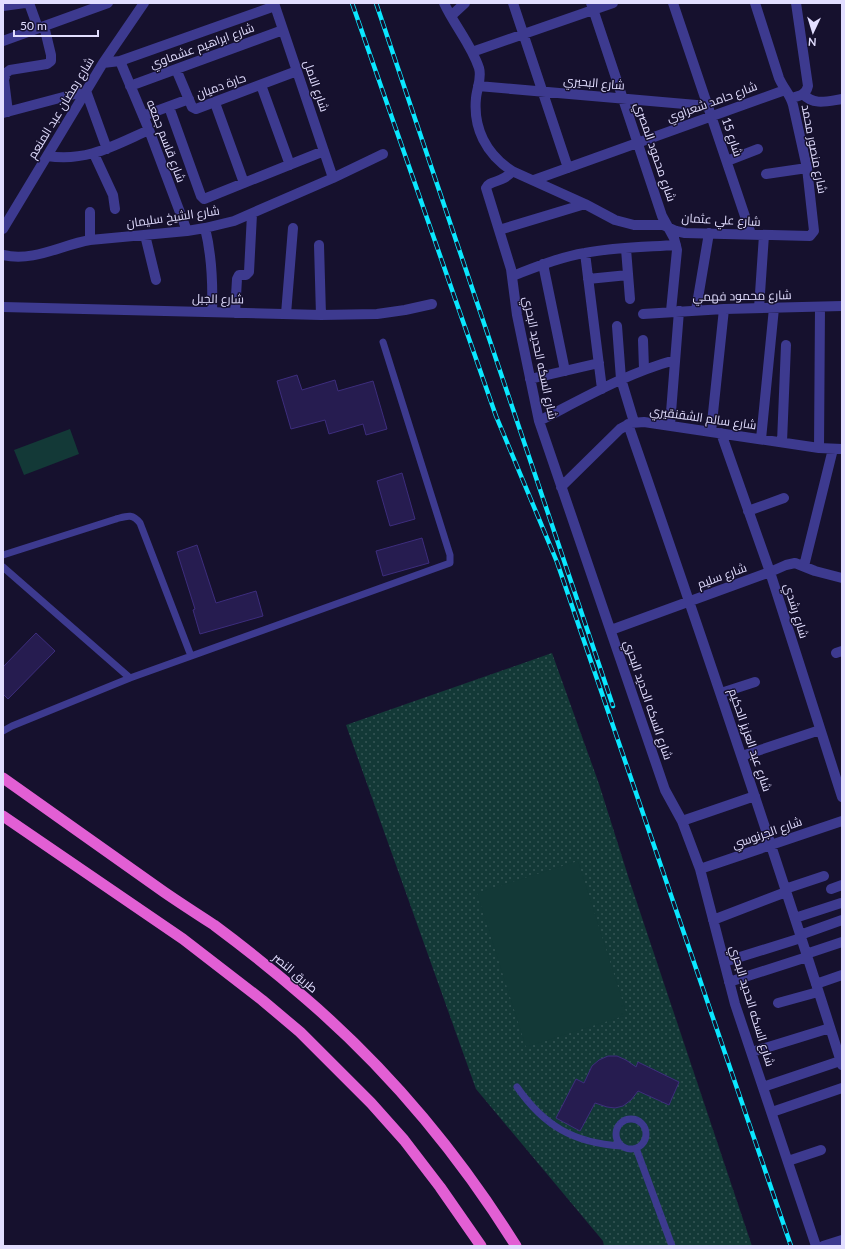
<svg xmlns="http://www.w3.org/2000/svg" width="845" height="1249" viewBox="0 0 845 1249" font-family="Lato,Cairo,sans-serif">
<defs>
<pattern id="grass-dots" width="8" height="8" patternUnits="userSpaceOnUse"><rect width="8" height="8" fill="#133937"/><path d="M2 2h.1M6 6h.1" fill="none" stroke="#355555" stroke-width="1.8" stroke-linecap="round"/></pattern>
</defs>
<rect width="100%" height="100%" fill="#16112e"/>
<path fill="url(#grass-dots)" d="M552,653l47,131 30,95 123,367h-148l-1,-5 -127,-152 -130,-364z"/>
<path fill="#133937" d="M70,429l9,25 -55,21 -10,-25z
M578,861l49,154 -101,32 -49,-154z"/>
<path fill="#261c50" stroke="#3d2d7d" d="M297,375l5,15 33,-10 3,11 35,-10 14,48 -21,6 -3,-11 -34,10 -4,-14 -34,9 -14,-48z
M402,473l13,46 -25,7 -13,-45z
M422,538l7,25 -46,13 -7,-25z
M197,545l19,58 40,-12 7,25 -63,18 -7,-24 2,-1 -18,-57z
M36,633l19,18 -47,48 -5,-5v-27z
M608,1056h9l9,4 10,7 2,-5 41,20 -10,23 -31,-14 -7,9 -8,6 -8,2 -8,-1 -12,-4 -15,28 -24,-13 20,-39 8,4 8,-17 7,-6z"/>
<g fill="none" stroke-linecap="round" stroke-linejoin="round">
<path stroke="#3d3a8f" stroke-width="7" d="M3,555l113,-36c11,-3 16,-6 24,4l51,133
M3,567l127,111
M3,731l9,-5 118,-48 320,-115v-8l-67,-213
M517,1087c27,39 57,56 104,59
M616 1134a15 15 0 1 1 30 0a15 15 0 1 1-30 0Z
M636,1148l36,98"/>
<path stroke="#3d3a8f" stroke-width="10" d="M29,3l9,25
M274,3l59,175
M444,3c10,22 27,41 35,65 3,10 -2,20 -3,30 -3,30 10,56 36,73l73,33 30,16 19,5h29l13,6 9,2 125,3 4,-5 -7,-63 -14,-63c-2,-10 -10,-17 -14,-27l-24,-75
M513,3l55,165
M591,3l71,213 12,22 3,12 -6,61
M673,3l78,231
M3,6l22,-3
M451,16l14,-13
M3,41l105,-38
M472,52l141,-49
M120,61l29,69 38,101
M103,63l17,-2 155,-55
M176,69l16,38 4,2 101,-38
M261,85l29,80
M130,86l153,-56
M478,86l230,20
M803,94c11,12 25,7 39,5
M791,98c8,-2 15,-3 17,-12l-12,-83
M215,103l29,80
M169,107l32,89 3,3 120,-48
M8,112l-4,-32 2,-7 4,-3 37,-6 4,-3v-6l-7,-29
M3,113l83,-22 21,58
M143,116l46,-17
M94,154l19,41 2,14
M47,156c40,6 66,-10 102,-26
M727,161l31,-12
M512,171c-8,12 -23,9 -26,17l25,81 6,46 22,106 126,369 17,31 18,48 35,135 81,242
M766,174l41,-6
M534,180l251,-90
M90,212v28
M205,228c7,28 8,55 7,84
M3,229l100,-166 41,-60
M499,230l86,-26
M145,235l11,45
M319,245l2,70
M626,249l4,50
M585,253l17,136
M3,255c31,7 58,-10 87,-15l97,-9 18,-3 29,-7 99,-43 50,-24
M543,264l22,107
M512,276c24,-9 48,-19 73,-23 30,-6 61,-6 91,-8
M588,279l40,-4
M3,307l318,8 56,-1 28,-4 27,-6
M759,308l5,-73
M696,310l13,-77
M235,313l2,-34 2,-4h7l3,-3 3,-58
M286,314l7,-86
M643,314l81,-5 118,-3
M617,326l4,53 13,43
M643,340l1,29
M530,379l69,-16
M539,421c45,-23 88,-48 136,-61
M628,424c74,213 146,426 214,641
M670,425l9,-114
M711,432l13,-123
M721,433l49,139 72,225
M761,439l13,-131
M782,442l4,-97
M819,448l1,-141
M561,487l59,-58 11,-6 13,-1 175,26 23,1
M748,511l36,-13
M804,566l29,-117
M611,630l159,-58 16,-7 9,-2 20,8 27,7
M836,653l6,-2
M721,693l34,-11
M742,756l78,-26
M682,821l73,-25
M700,869l142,-48
M785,889l39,-13
M831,889l11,-4
M795,918l46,-15
M713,920l73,-28
M800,935l42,-15
M806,954l36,-12
M724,962l77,-24
M729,982l78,-25
M816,984l26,-9
M778,1003l40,-11
M752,1052l78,-24
M763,1087l77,-26
M772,1112l70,-24
M788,1161l33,-11
M823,1246l19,-6"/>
<path stroke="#e25fd4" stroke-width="11" d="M3,778c54,38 107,76 161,114 16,11 33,22 50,33 31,23 61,47 90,72 84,72 154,156 212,249
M3,816l180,123 79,61 38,32 71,71 33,37 36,47 41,59"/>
<defs>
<path id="rail" d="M352,3l144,413 61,146 234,684
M376,3l237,703"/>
</defs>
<use href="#rail" stroke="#0ae7ff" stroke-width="4.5"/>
<use href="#rail" stroke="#16112e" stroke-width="3" stroke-dasharray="9" stroke-linecap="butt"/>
</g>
<g text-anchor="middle" stroke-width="3" stroke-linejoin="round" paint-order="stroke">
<g font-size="12" fill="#e2deff" stroke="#16112e">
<text transform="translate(202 46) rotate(-20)" y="4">شارع ابراهيم عشماوي</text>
<text transform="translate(594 83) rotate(5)" y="4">شارع البحيري</text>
<text transform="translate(221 86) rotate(-20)" y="4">حارة دميان</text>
<text transform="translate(316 86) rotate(71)" y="4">شارع الامل</text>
<text transform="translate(712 102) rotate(-20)" y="4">شارع حامد شعراوي</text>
<text transform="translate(61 108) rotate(-59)" y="4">شارع رمضان عبد المنعم</text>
<text transform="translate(732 137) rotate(71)" y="4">شارع 15</text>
<text transform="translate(166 141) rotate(69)" y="4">شارع قاسم جمعه</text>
<text transform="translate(814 149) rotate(79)" y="4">شارع منصور محمد</text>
<text transform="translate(655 152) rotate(71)" y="4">شارع محمود المصري</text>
<text transform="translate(173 217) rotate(-8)" y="4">شارع الشيخ سليمان</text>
<text transform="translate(721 220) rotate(3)" y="4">شارع علي عثمان</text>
<text transform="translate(742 296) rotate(-1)" y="4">شارع محمود فهمي</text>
<text transform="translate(218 299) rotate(1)" y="4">شارع الجبل</text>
<text transform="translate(540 358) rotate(78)" y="4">شارع السكه الحديد البحري</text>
<text transform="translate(703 418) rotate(8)" y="4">شارع سالم الشقنقيري</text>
<text transform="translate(722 576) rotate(-20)" y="4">شارع سليم</text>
<text transform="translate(796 611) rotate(73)" y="4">شارع رشدي</text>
<text transform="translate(648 700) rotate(71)" y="4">شارع السكه الحديد البحري</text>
<text transform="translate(750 740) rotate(71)" y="4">شارع عبد العزيز الحكيم</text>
<text transform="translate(767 833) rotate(-19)" y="4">شارع الجرنوسي</text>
<text transform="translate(295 973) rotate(40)" y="4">طريق النصر</text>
<text transform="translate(752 1006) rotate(73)" y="4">شارع السكه الحديد البحري</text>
</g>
</g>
<rect width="845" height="1249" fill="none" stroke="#e2deff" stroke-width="8"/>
<g transform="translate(813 32) rotate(184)" stroke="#16112e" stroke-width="3" paint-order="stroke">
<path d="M0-3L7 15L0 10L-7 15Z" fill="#e2deff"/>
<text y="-6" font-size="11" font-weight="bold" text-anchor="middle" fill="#e2deff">N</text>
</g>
<path d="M14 30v6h84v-6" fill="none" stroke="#e2deff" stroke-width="2"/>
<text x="20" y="30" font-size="12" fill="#e2deff" stroke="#16112e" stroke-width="3" paint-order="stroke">50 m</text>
</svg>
